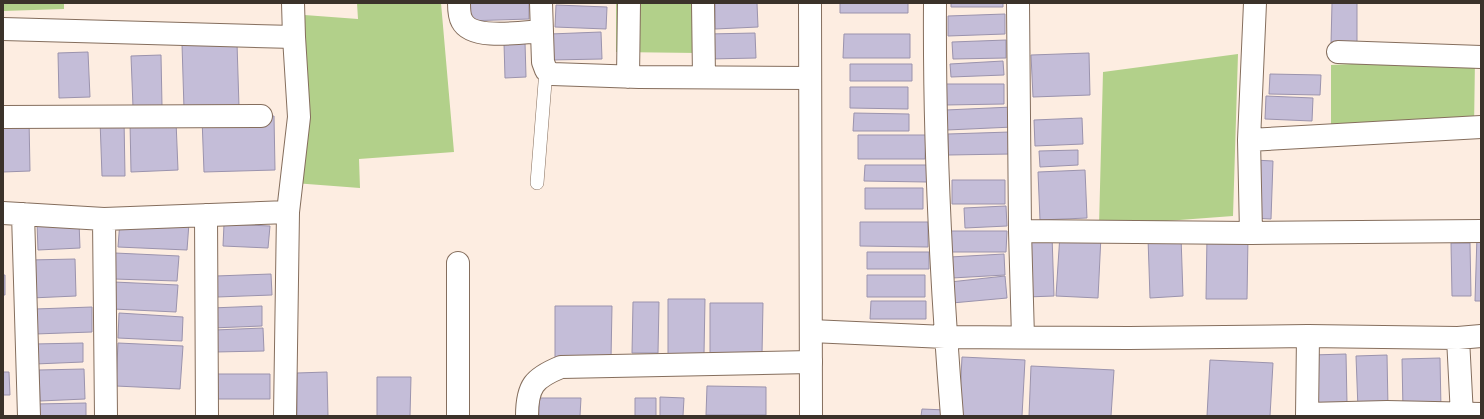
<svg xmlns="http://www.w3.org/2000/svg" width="1484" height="419" viewBox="0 0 1484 419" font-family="Cabin,sans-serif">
<rect width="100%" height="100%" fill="#fdede1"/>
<path fill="#b2d08a" d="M3,3h61v6l-61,2z
M357,3h84l13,149 -95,7 1,29 -66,-5 -3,-169 67,5z
M616,3h80l2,50 -82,-1z
M1238,54l-5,162 -134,10 4,-154z
M1475,58l-1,71h-143v-64z"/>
<path fill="#c4bdd8" stroke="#9b93ad" d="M465,3h64v16l-64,2z
M715,3h42l1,24 -43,2z
M840,3h68v10h-68z
M951,3h52v4h-52z
M1332,3h25v42l-26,-1z
M556,5l51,2 -1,22 -51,-2z
M1005,14v20l-57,2v-20z
M601,32l1,27 -51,1 -1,-26z
M755,33l1,25 -47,1 -1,-25z
M844,34h66v24h-67z
M1006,40v18l-53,1 -1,-17z
M525,42l1,35 -21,1 -1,-35z
M237,43l2,64 -55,2 -2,-65z
M88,52l2,45 -31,1 -1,-45z
M1089,53l1,42 -57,2 -2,-42z
M161,55l1,51 -29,1 -2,-51z
M1003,61l1,14 -53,2 -1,-13z
M850,64h62v17h-62z
M1270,74l51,1 -1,20 -51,-1z
M945,84h59v20l-59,1z
M850,87h58v22l-58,-1z
M1266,96l47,2 -1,23 -47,-2z
M1012,107l1,20 -66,3 -1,-20z
M854,113l55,1v17h-56z
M274,116l1,54 -71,2 -2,-54z
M1082,118l1,26 -48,2 -1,-26z
M29,119l1,52 -27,1v-52z
M124,119l1,57h-23l-2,-56z
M176,121l2,49 -47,2 -1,-50z
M1010,132l1,22 -63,1v-21z
M858,135h68l-1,24h-67z
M1078,150v15l-38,2 -1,-16z
M1254,160l19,1 -2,58 -19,-1z
M865,165h62v17l-63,-1z
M1085,170l2,48 -47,2 -2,-48z
M952,180h53v24h-53z
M865,188h58v21h-58z
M1006,206l1,20 -42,2 -1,-20z
M120,220l69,3 -2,27 -69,-3z
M79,222l1,26 -42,2 -1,-27z
M860,222h68v25l-68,-1z
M224,224l46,2 -2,22 -45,-2z
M948,231h59l-1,21h-58z
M1060,234l41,2 -3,62 -42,-2z
M1052,235l2,61 -28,1 -2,-61z
M1181,236l2,60 -33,2 -2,-60z
M1207,236l41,1 -1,62h-41z
M1477,236h4v65h-6z
M1451,243h19l1,53h-19z
M867,252h62v17h-62z
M115,253l64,3 -2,25 -63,-2z
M1004,254l1,21 -53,3 -2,-21z
M75,259l1,37 -45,2 -1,-38z
M271,274l1,21 -55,2 -1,-21z
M3,275h2v20h-2z
M867,275h58v22h-58z
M1005,276l2,22 -55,5 -2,-21z
M114,282l64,3 -2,27 -63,-3z
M668,299h37l-1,55h-36z
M871,301h55v18h-56z
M633,302h26l-1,51h-26z
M710,303h53l-1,51 -52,-1z
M262,306v20l-50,2 -1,-20z
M555,306h57l-1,53h-56z
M92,307v25l-57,2v-25z
M119,313l64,4 -1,24 -64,-3z
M263,328l1,23 -49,1v-22z
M83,343v19l-48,2 -1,-20z
M118,343l65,3 -3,43 -64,-3z
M1346,354l1,49 -33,1 -2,-49z
M1387,355l1,52 -30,2 -2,-53z
M962,357l63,3 -3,56h-63z
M1440,358l1,51 -38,1 -1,-51z
M1210,360l63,3 -3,53h-63z
M1031,366l83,4 -3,46h-82z
M84,369l1,30 -45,2 -1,-31z
M3,372h6l1,23h-7z
M327,372l1,44h-31v-43z
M212,374h58v25h-59z
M377,377h34l-1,39h-33z
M707,386l59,1v28h-60z
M660,397l24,1 -1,18h-23z
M539,398h42l-1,18h-41z
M635,398h21v18h-21z
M86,403v13h-49l-1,-12z
M922,409l24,1v6h-25z"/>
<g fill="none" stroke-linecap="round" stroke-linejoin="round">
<defs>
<path id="lane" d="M537,183l9,-113"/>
<path id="street" d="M459,3c0,6 0,13 3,18 10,20 61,11 80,10
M541,3l2,59 3,8 6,4 87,3 171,1
M703,3l1,74
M935,3c-1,138 6,276 17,413
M1018,3l2,228 3,106
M3,29l291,8 -1,-34
M1338,52l143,5
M628,77l1,-74
M3,117l258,-1
M1249,140l232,-13
M3,213l101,6 184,-7
M23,214l6,202
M206,215l1,201
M104,219l2,197
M1020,231l231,2 230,-2
M1251,233l-2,-93 6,-137
M458,263v153
M811,331l134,6 184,1 179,-2 150,2 23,-2
M1458,338l4,78
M1307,414l80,-2 94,2
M285,416l3,-204 11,-95 -5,-80
M527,416c0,-30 7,-38 34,-49l250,-5
M1307,416l1,-80"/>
<path id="secondary" d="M810,3l1,413"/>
</defs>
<use href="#lane" stroke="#856e5d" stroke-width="14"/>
<use href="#street" stroke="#856e5d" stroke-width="24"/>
<use href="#secondary" stroke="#856e5d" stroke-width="24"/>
<use href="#lane" stroke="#fff" stroke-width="13"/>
<use href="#street" stroke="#fff" stroke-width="22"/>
<use href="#secondary" stroke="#fff" stroke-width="22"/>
</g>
<rect width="1484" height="419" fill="none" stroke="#3b322a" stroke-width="8"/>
</svg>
